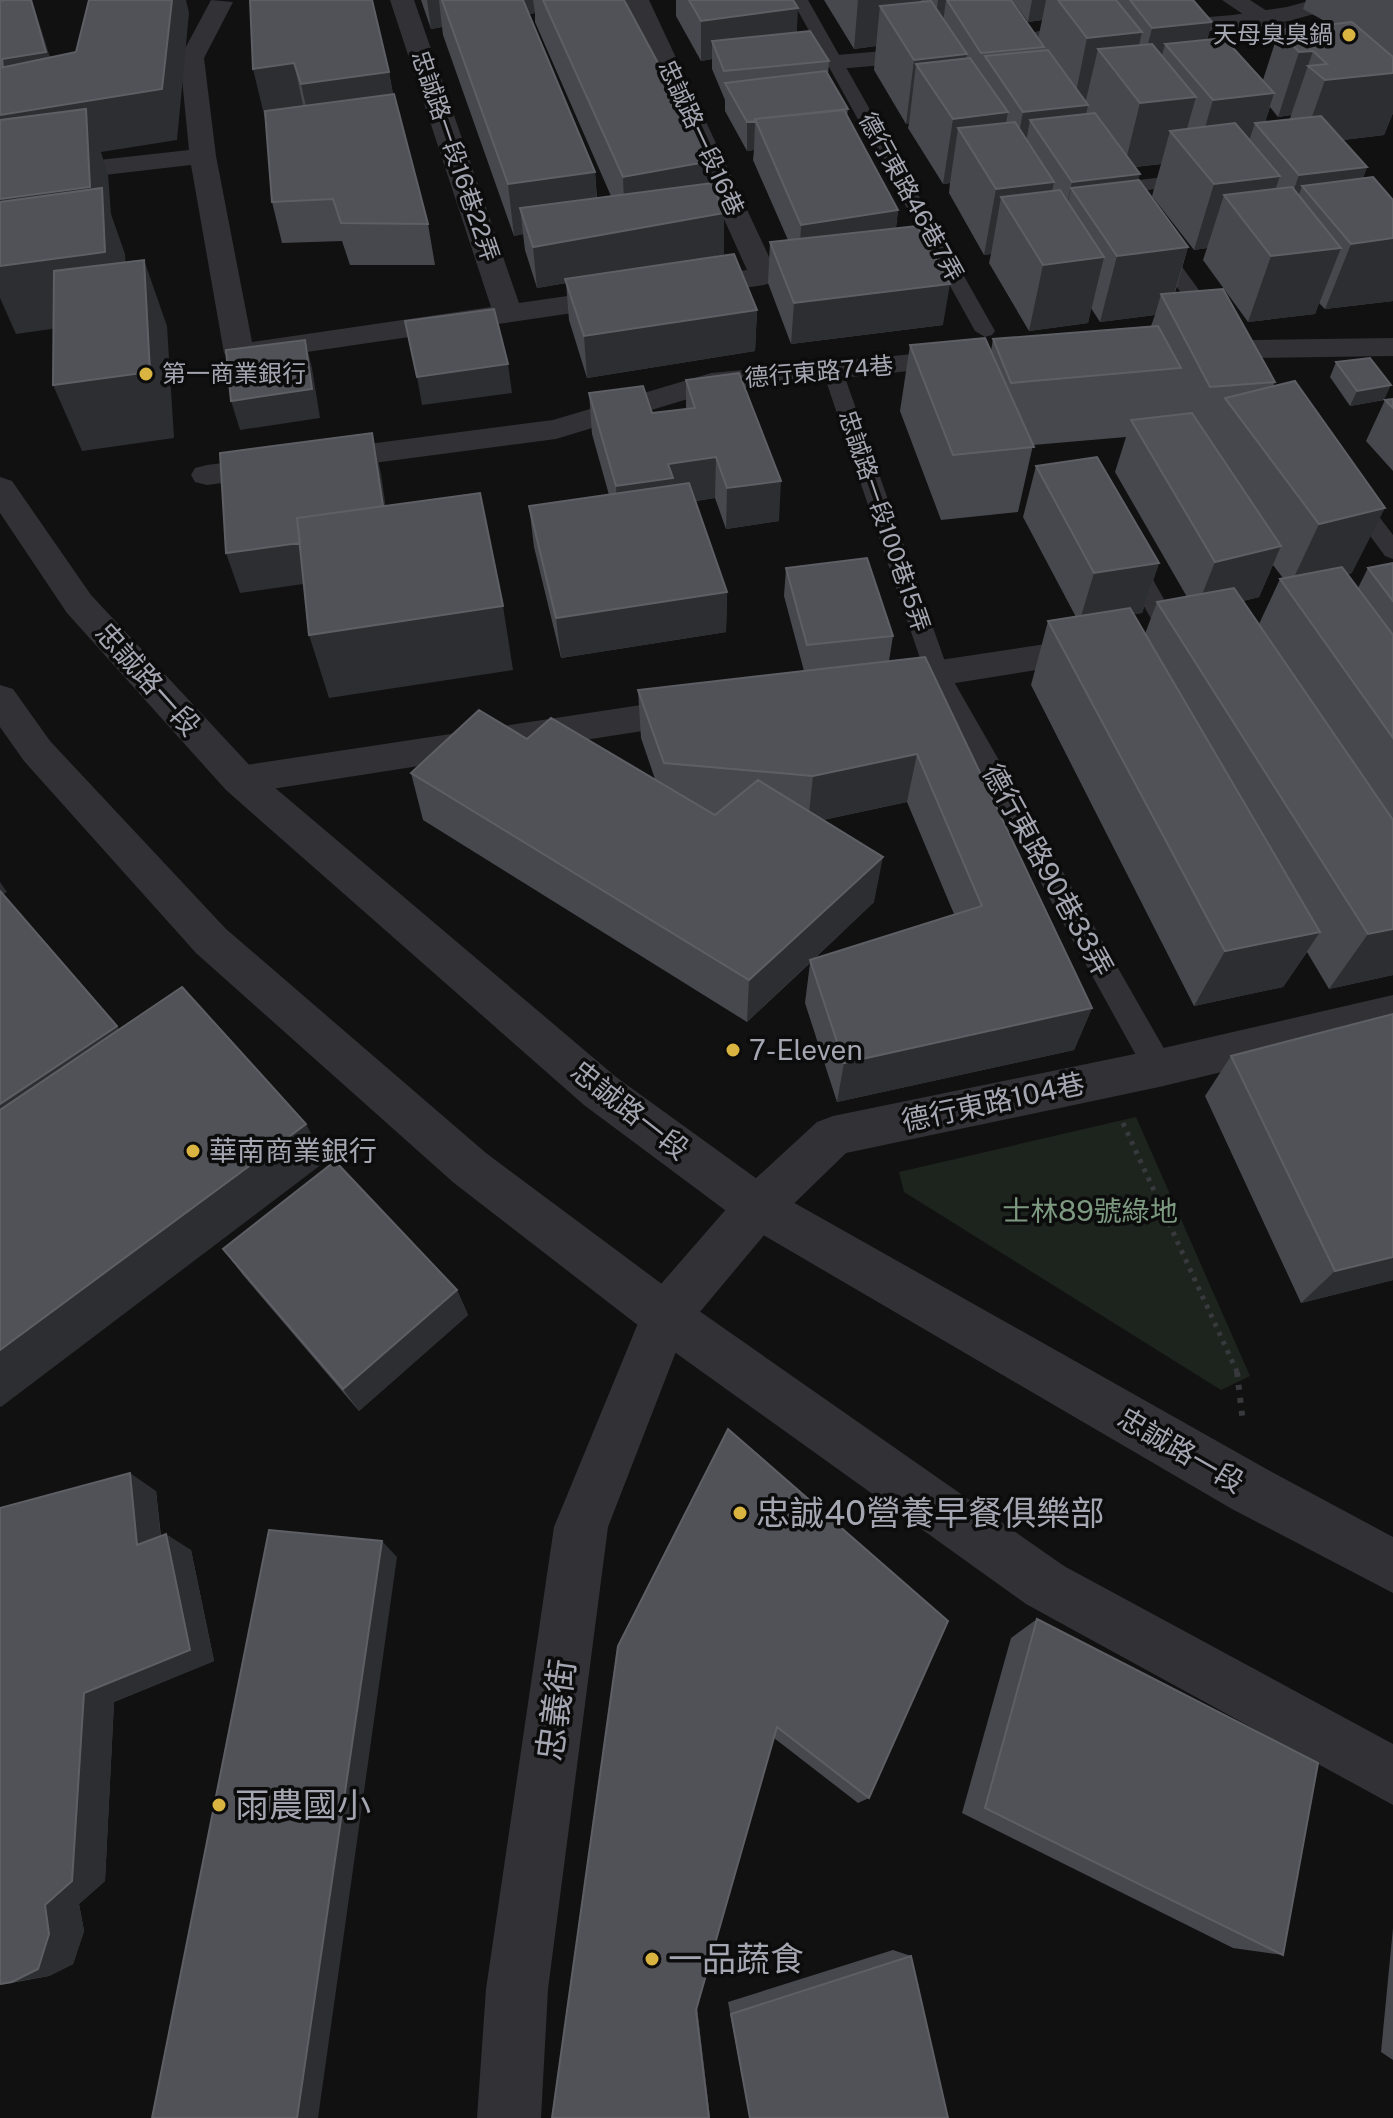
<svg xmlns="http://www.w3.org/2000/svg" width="1393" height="2118" viewBox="0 0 1393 2118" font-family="'Public Sans','Noto Sans TC',sans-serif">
<rect width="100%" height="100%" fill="#111112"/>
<path fill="#1d241e" d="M1136,1117l114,259 -29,14 -317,-198 -5,-20z"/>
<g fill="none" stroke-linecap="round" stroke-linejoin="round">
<path stroke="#38393d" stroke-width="5" stroke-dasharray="4 6" stroke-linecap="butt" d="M1123,1123l115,251"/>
<path stroke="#38393d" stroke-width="6" stroke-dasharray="5 8" stroke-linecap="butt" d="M1237,1372l6,51"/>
<path fill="#323236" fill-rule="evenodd" d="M792,0h16l187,331 -3,4 -7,2 -10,-6z
M1196,173l6,1 3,4 -3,4 -87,13 -9,-6 9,-6z
M1157,240l7,2 56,77 3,4 -3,4h-14l-59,-81z
M832,363l10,6 107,304 221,386 4,9 -4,9 -11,4 -11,-4 -223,-404 -103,-304z
M1351,488l8,2 34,45v24l-8,-3 -45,-61 3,-5z
M1128,549l8,2 4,6 46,81 -3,6 -9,3 -9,-3 -3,-6 -46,-81 4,-6z"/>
<path fill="#323236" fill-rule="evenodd" d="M211,0l22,2 -29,56 12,98 36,186 239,-35 -101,-307h24l105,303 228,-33 -122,-270h24l129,276 -4,6 -10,3 -525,77 -11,-3 -4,-6 -33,-188 -191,22v-16l189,-21 -9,-92z
M1312,0h38l-4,5 -57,16 -56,8 -193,16 -38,10 -165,14 -9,-2 -3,-5 3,-5 9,-2 164,-14 38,-10 194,-16 54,-8z
M1393,338v18l-198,3 -11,-3 -4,-6 4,-6 11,-3z
M967,349l11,3 4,6 -4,6 -264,27 -158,48 -349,46 -12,-3 -4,-7 4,-7 12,-3 346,-45 158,-47z
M1099,636l13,4 5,9 -5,9 -238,38 -13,-4 -5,-9 5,-9 13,-4z
M700,696l13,3 6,10 -6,10 -13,3 -460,72 -14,-4 -5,-10 5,-10 14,-4z
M1393,995v36l-234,56 -313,66 -71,69 -91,109 -76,196 -60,462 -7,129h-64l9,-129 68,-462 94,-228 93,-107 76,-70 16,-6 326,-67z"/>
<path fill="#323236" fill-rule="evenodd" d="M1222,0h28l143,93v19l-9,-3z
M0,477l12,4 79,114 163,175 362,307 159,115 495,279 123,66v56l-161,-84 -491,-287 -157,-117 -358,-315 -159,-177 -67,-100z
M0,685l13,4 37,52 176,188 260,224 196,146 382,267 329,178v61l-367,-201 -378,-271 -194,-150 -258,-230 -172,-192 -24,-34z"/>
</g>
<path fill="#47484d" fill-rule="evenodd" d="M250,0l139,72 4,22 35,130 7,41h-85l-8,-24 -60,2 -10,-41 -7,-83z
M421,0h203l100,213v41l-38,7 71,49 -2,41 -168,27 -18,-58 -3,-37 -29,5 -12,-38 -2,-16 -9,2 -71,-201 -1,-8 -11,2zM535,13v9l76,174 -14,2 -2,-26 -66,-158z
M676,0h117l4,32 32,29 -1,15 20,33 -1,7 51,94 -2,18 47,97 -152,19 -23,-61 2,-41 18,-2 -35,-80 1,-10 -7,1 -22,-40v-11l-13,-31v-10l-11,2 -25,-45z
M824,0h187l27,39 4,-19 -14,2 -16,-22h181l19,22 -5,18 56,40 16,-50 51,-6 -27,-15 3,-9h87v113l-9,22 -41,5 24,27 -4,11 30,22v101l-68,8 -6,-6 -4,11 -67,8 -45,-62 4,-12 -13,2 -42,-54 9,-32 -26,3 3,13 50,67 -13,46 100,89 -2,4 79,187 -4,1 10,14 10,-20 25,-5v412l-64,14 -22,-37 -24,35 -89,19 -163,-321 17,-64 28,-4 -53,-100 13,-51 123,97 -17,50 -8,1 11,20 12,-32 30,-5 -72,-125 11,-35 -93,8 -15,67 -77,8 -41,-109 10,-66 81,6 2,-12 158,-13 4,-11 -55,7 -9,-14 -3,15 -59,8 -40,-68 2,-9 -7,1 -35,-62 1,-10 -7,1 -35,-56 1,-4h-3l-32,-54 2,-24 -22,3zM1270,107l8,10 13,-2 -1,4 -25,3zM1273,565l10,13 -3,1 -21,45 -16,-23 16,-4z
M1336,362l48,38 -34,6 -20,-29z
M686,380l93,141 -53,8 -11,-31 -19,3 31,91 -1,40 -165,26 -27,-111 -5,-41 80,-11 -17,-61 -3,-41 63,20 34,-4z
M1393,399v72l-27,-30 19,-41z
M786,568l107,68 -4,25 203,347 -18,42 -237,52 -32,-99 5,-40 -63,59 -324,-202 -12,-47 116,-34 128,40 -14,-41 -3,-48 166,-19 -20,-75zM907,802l47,112 -140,45 60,-57 -51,-82z
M1393,1014v266l-92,23 -96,-207 26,-40z
M223,1249l234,41 11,25 -109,96 -116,-136z
M728,1429l141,369 -11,5 -84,-65 -77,269 13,111h-158z
M156,1491l5,45 30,14 23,111 -100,41 -9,179 -26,23 5,27 -11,33 -24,12 -49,9v-477z
M1037,1619l246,336 -50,-7 -271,-135 49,-175z
M1393,1928v132l-12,-8z
M893,1950l18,6 37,162h-198l-22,-116z"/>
<path fill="#2d2e31" d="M0,0h32l29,92 -61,21z
M172,0h14l3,13 -12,127 -76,12 7,22 3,40 14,40 4,64 -113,16 -16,-36v-183z
M427,0h12l3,27 -11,2z
M442,0h91l2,13 -84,13z
M858,0h63l-5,42 -36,-36 -4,40 -22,3z
M938,0h8l-5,38 -8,1z
M1032,0h14l-4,20 -14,2z
M798,8l-2,40 -84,-7v18l-11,2v-40z
M1212,22l-16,58 -31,-36 -12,46 -17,1 16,-63z
M1142,32l-13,57 -31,-40 -12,51 -12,2 13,-64z
M1313,51l-22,64 -13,2 21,-65z
M967,54l-9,64 50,-6 -12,65 -38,-49 -8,55 -7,1 10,-65 -37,-55 -7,60h-3l8,-64z
M294,63l11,51 -40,5 -12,-50z
M389,72l9,50 -86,12 -11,-50z
M1393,73v40l-9,22 -82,10 23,-65z
M1274,93l-12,39 -7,-9 -12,36 -48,3 18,-62z
M1196,97l-14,49 -12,-15 -9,33 -37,4 16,-65z
M1088,105l-14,64 -44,-49 -10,56 -9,1 12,-65z
M755,121l-1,29 -7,1v-29z
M711,161l-1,51 -85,16 -2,-51z
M1367,167l-25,65 -40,-46 -19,54 -7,1 23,-66z
M595,172l3,51 -78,-15 3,26 -9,2 -6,-52z
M1140,174l-17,65 -52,-51 -13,59h-1l15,-65z
M1280,176l-22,64 -34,-45 -17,53 -13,2 20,-66z
M1054,182l-13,66 -40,-51 -10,57 -7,1 12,-66z
M898,210l-5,41 -94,16 2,-42z
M724,213v41l-157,29 -2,-4 1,4 -29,5 -4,-41z
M1393,238v63l-68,8 26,-65z
M1188,247l-19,63 -8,-16 -6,21 -55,7 17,-66z
M1341,248l-26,66 -67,8 23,-66z
M1104,257l-16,66 -59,8 14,-66z
M144,260l23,66 7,112 -92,13 -29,-66z
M950,284l-7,41 -152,19 3,-41z
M757,310l-2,41 -168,27 -3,-42z
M305,340l7,28 8,50 -80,12 -9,-29z
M508,364l4,29 -90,12 -5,-28z
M1391,385l-7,15 -34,6 7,-15z
M372,433l9,41 14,97 -155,22 -14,-40z
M716,457l-1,41 -42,6 -55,23 -2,-41 52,-22z
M781,481l-2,40 -53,8 1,-41z
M1385,508l-33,65 -63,15 30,-64z
M1281,546l-22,51 -64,15 20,-50z
M1159,563l-17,50 -63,10 15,-50z
M727,592l-1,40 -165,26 -5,-40z
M503,606l10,64 -184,28 -20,-63z
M917,754l-10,48 -99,21 5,-47z
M883,857l-9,45 -127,120 2,-42z
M0,882l7,10 -7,4z
M1393,929v46l-64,14 39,-55z
M1320,932l-37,55 -89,19 31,-55z
M1092,1008l-18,42 -237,52 7,-39z
M117,1026l22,33 -139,82v-37z
M306,1124l20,37 -325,246 -1,-1v-56z
M1393,1257v23l-92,23 34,-32z
M457,1290l11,25 -109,96 -16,-22z
M130,1473l26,18 7,70 -26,-16z
M166,1534l25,16 23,111 -100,41 -9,179 -26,23 5,27 -11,33 -24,12 -37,6 33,-77 39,-212z
M382,1541l15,16 -79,561h-21z
M696,2001l14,117h-1l-13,-108z"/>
<path fill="#515257" stroke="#5e5f65" stroke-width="2" d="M5,0h26l15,52 -44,7 1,8 -3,1v-67z
M89,0h83l-10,89 -162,26v-47l76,-16z
M250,0h122l17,72 -88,12 -7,-21 -41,6z
M442,0h81l72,172 -87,12z
M543,0h81l87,161 -88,16z
M689,0h104l5,8 -97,13z
M947,0h64l33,47 -63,6z
M1058,0h58l26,32 -55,6z
M1130,0h63l19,22 -60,6z
M931,1l36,53 -53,6 -34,-54z
M1352,22l41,35v16l-68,7 -17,-14 19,-2 -14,-13 -14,1 -20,-22z
M810,31l19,30 -105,10 -12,-30z
M1224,38l50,55 -61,7 -48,-56z
M1152,44l44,53 -56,6 -42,-54z
M1048,50l40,55 -65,7 -38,-56z
M970,58l38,54 -55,7 -37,-55z
M826,71l22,38 -93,10 1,2 -9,1 -22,-39z
M394,94l34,130 -87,-1 -8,-24 -61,3 -7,-91z
M86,109l4,78 -90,12v-79z
M844,110l54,100 -97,15 -46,-106z
M1095,113l45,61 -68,8 -42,-62z
M1321,116l46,51 -68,8 -44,-52z
M1015,122l39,60 -58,7 -38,-61z
M1235,123l45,53 -66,8 -44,-53z
M1373,177l20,23v38l-42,6 -49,-58z
M1139,180l49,67 -71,9 -46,-68z
M712,183l12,30 -191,34 -13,-39z
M1292,187l49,61 -70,8 -47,-61z
M102,188l3,64 -105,14v-64z
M1060,190l44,67 -61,8 -42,-68z
M917,226l33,58 -156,19 -24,-61z
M734,254l23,56 -173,26 -19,-57z
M144,260l6,112 -97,13 1,-114z
M1223,289l52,93 -65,5 -49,-93z
M494,309l14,55 -91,13 -12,-56z
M1158,326l23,42 -170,15 -18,-44z
M985,338l49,109 -81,8 -43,-110z
M305,340l7,49 -81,12 -5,-51z
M1370,358l21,27 -34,6 -21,-29z
M739,373l42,108 -54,7 -11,-31 -48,7 5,14 -57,8 -27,-93 54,-7 9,27 43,-5 -9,-28z
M1295,381l90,127 -66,16 -94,-126z
M1393,399v9l-8,-8z
M1192,413l89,133 -66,16 -84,-142z
M372,433l11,73 -86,12 3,25 -74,10 -6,-100z
M1097,457l62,106 -65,10 -58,-107z
M689,483l38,109 -171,26 -27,-112z
M480,493l23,113 -194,29 -12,-117z
M867,558l26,78 -86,9 -21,-77z
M1393,563v38l-25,-33z
M1342,567l51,68v103l-113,-159z
M1234,588l159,232v109l-25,5 -211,-332z
M1130,608l190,324 -95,19 -177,-330z
M925,657l167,351 -248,55 -34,-103 172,-54 -65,-152 -104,22 -149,-13 -26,-73z
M479,710l48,29 24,-21 164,97 43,-35 125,77 -134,123 -338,-207z
M0,891l117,135 -117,78z
M182,987l124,137 -306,226v-240z
M1393,1014v243l-58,14 -104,-215z
M335,1161l122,129 -114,99 -120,-140z
M728,1429l220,192 -79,177 -92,-71 -81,283 13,108h-157l66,-472z
M130,1473l7,72 29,-11 24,116 -106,43 -12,188 -27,24 4,29 -11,35 -26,13 -12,2v-476z
M269,1530l113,11 -85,577h-145z
M1037,1619l281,144 -35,192 -298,-147z
M911,1956l37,162h-198l-19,-104z"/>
<g fill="#dab440" stroke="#0c0c0d" stroke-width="3">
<circle cx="1349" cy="35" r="8"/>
<circle cx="146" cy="374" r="8"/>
<circle cx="733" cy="1050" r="8"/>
<circle cx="193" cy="1151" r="8"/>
<circle cx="740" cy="1513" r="8"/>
<circle cx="219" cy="1805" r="8"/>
<circle cx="652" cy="1959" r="8"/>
</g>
<g text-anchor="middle" stroke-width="7" stroke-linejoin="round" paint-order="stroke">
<g font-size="24" fill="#a4a6b1" stroke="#0c0c0d" text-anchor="end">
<text x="1333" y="43">天母臭臭鍋</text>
<text x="162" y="382" text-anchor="start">第一商業銀行</text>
</g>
<g font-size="24" fill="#a4a6b1" stroke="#0c0c0d">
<text transform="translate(701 138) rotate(65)" y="8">忠誠路一段16巷</text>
<text transform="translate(455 156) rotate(71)" y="8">忠誠路一段16巷22弄</text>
<text transform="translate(911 197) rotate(61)" y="8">德行東路46巷7弄</text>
<text transform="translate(819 372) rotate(-5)" y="8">德行東路74巷</text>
<text transform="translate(884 521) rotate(71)" y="8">忠誠路一段100巷15弄</text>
</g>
<g font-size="28" fill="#a4a6b1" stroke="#0c0c0d">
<text transform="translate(148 679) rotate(48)" y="10">忠誠路一段</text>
<text transform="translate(1048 870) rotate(61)" y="10">德行東路90巷33弄</text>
<text transform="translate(993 1102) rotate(-12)" y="10">德行東路104巷</text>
<text transform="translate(630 1110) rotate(38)" y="10">忠誠路一段</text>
<text transform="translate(1181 1450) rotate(30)" y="10">忠誠路一段</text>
</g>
<g font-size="28" fill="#a4a6b1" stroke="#0c0c0d" text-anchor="start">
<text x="749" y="1060">7-Eleven</text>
<text x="209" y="1161">華南商業銀行</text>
</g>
<g font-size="28" fill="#7d9a81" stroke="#0c0c0d">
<text x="1090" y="1221">士林89號綠地</text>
</g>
<g font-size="34" fill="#a4a6b1" stroke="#0c0c0d" text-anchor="start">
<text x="756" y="1525">忠誠40營養早餐俱樂部</text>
<text x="235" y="1817">雨農國小</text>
<text x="668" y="1971">一品蔬食</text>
</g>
<g font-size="34" fill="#a4a6b1" stroke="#0c0c0d">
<text transform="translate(556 1710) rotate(-82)" y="12">忠義街</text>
</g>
</g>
</svg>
